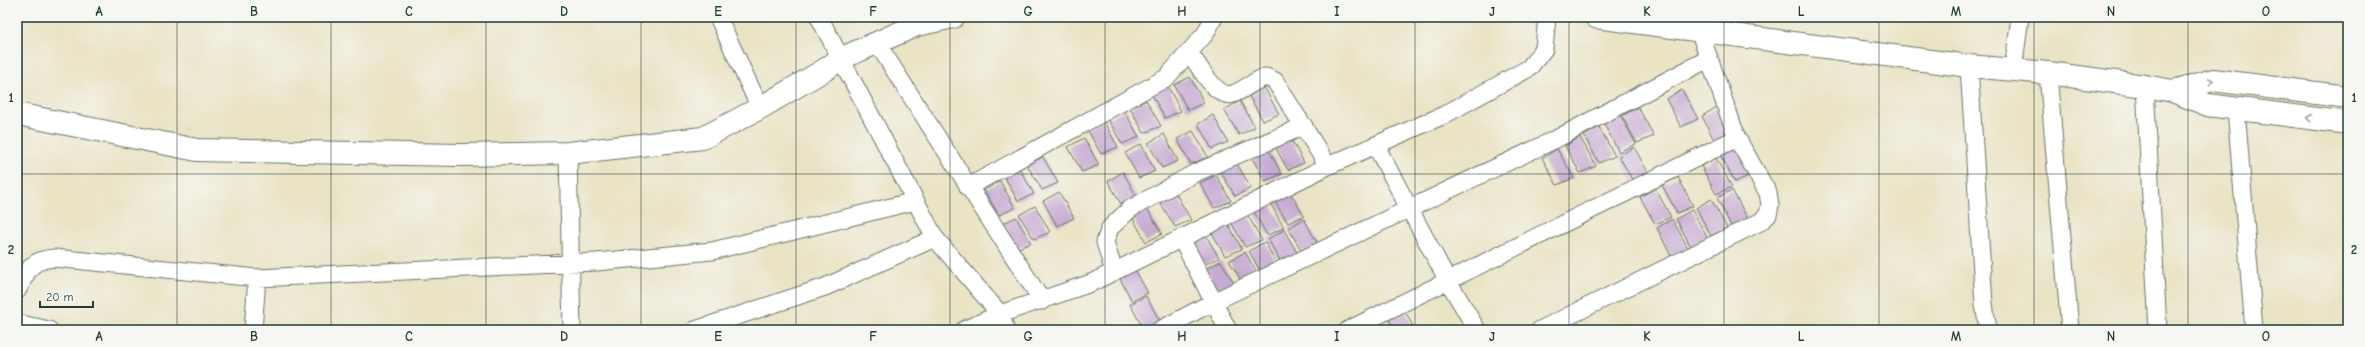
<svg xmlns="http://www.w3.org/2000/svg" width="2365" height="347" viewBox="0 0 2365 347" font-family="'Comic Neue',sans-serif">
<rect width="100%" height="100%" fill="#f6f6f2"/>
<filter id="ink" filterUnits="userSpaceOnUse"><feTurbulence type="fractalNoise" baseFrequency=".025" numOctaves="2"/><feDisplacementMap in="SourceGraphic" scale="8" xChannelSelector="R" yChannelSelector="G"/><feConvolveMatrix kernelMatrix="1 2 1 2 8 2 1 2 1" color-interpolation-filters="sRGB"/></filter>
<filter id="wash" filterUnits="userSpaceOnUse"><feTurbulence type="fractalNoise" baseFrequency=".012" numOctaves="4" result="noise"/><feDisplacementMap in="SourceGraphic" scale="16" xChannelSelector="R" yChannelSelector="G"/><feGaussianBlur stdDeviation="0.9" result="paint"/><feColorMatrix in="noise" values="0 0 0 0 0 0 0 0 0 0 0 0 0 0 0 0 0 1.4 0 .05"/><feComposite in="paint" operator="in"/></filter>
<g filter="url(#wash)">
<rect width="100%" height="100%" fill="#eae3c4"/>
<g id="blocks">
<path fill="#c7aad2" d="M1190,77l14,26 -16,7 -14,-25z
M1167,85l14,26 -16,7 -14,-25z
M1264,87l15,27 -16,7 -14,-25z
M1682,90l16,29 -17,8 -15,-28z
M1146,100l15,26 -17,7 -14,-25z
M1240,101l15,26 -16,8 -15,-25z
M1638,107l16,29 -17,7 -15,-27z
M1717,107l16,29 -17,8 -14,-28z
M1124,110l15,27 -17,7 -14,-25z
M1213,115l15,27 -16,7 -14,-25z
M1620,115l16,29 -17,8 -15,-28z
M1103,120l15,27 -17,7 -14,-25z
M1599,127l16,29 -16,7 -15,-27z
M1193,131l15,26 -17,7 -14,-25z
M1164,134l14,27 -16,7 -14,-25z
M1290,137l14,26 -16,7 -14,-25z
M1580,137l16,29 -16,7 -15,-27z
M1084,138l15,27 -17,7 -14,-25z
M1141,144l14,27 -16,7 -14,-25z
M1736,145l16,29 -17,8 -15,-28z
M1267,147l15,27 -17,7 -14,-25z
M1634,147l16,29 -16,7 -15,-27z
M1557,149l17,29 -17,7 -15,-27z
M1043,157l15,26 -16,7 -15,-25z
M1716,158l16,29 -16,7 -15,-28z
M1236,162l15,26 -16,8 -15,-25z
M1019,168l15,26 -16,7 -14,-25z
M1123,172l15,27 -16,7 -14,-25z
M1216,175l15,26 -17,7 -14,-25z
M1678,177l15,29 -16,7 -15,-28z
M1000,181l15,27 -16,7 -15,-25z
M1655,188l16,29 -16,7 -15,-27z
M1289,190l15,26 -16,7 -15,-24z
M1732,190l16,29 -17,7 -14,-28z
M1059,192l15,26 -17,8 -14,-25z
M1176,194l15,26 -16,7 -15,-25z
M1711,199l16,29 -16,8 -15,-28z
M1269,201l15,27 -17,7 -14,-25z
M1035,206l15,26 -16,7 -15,-24z
M1147,208l15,26 -16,8 -14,-25z
M1692,210l16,29 -17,8 -15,-28z
M1247,214l15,26 -17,7 -14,-25z
M1016,217l15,26 -17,7 -14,-25z
M1304,219l15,27 -16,7 -15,-25z
M1672,219l16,29 -17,8 -14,-28z
M1227,222l15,27 -17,7 -14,-25z
M1284,230l15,26 -17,8 -14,-25z
M1204,232l15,26 -16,7 -15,-25z
M1265,242l14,27 -16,7 -14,-25z
M1245,252l15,26 -16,7 -15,-24z
M1221,261l15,26 -17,7 -14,-25z
M1132,264l16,29 -16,8 -15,-28z
M1146,296l16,29 -12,5h-6l-14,-26z
M1403,307l12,23h-20l-8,-14z"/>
</g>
</g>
<g filter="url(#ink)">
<use href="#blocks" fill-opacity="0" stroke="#676" stroke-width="1"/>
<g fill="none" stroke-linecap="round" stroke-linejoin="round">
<defs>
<path id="street" d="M718,17l42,91
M877,43l165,258
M1189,52c9,12 27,48 44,42 12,-4 21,-14 33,-17l9,4 53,85
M1969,66l15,238 4,26
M2013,70l7,-53
M2048,73l22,257
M2145,86l13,244
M2236,109l18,221
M1376,146l71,133 30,51
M568,153l4,177
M968,187l198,-109 39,-44 9,-17
M935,238l65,76 6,16
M1181,238l47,92
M1114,272l-9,-30 5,-14 20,-19 65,-36 109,-47
M257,278l339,-16 116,-11 203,-50
M17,291c11,-20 12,-31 37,-33l203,20 -4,52
M17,323l32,7
M695,330l130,-43 110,-49 -116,-221
M964,330l36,-16 91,-31 237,-117 116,-51 85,-47 15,-19 3,-32
M1160,330l53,-28 345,-164 150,-79
M1348,330l389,-192
M1540,330l220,-108 8,-7 2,-10 -2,-12 -31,-55 -38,-108"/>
<path id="secondary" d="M1596,17l373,49 79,7 97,13 28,5 35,14 140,18
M2173,91l40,-11 135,17
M17,114l180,36 264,5 107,-2 135,-15 57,-30 66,-39 14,-10 77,-34 36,-8"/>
</defs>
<use href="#street" stroke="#676" stroke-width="19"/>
<use href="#secondary" stroke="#676" stroke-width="24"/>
<use href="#street" stroke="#fff" stroke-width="17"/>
<use href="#secondary" stroke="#fff" stroke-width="22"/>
</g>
<defs><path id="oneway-chevron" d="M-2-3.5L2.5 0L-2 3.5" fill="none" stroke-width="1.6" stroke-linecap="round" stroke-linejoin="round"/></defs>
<g stroke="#8f9e9a">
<use href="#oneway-chevron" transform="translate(2211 81) rotate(-9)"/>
<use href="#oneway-chevron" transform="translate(2309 118) rotate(-173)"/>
</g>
</g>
<path fill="none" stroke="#1f3d34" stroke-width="1" stroke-opacity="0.55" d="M177,17v313M331,17v313M486,17v313M641,17v313M796,17v313M950,17v313M1105,17v313M1260,17v313M1415,17v313M1569,17v313M1724,17v313M1879,17v313M2034,17v313M2188,17v313M17,174h2331"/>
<rect width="2365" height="347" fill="none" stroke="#f6f6f2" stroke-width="44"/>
<path d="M40 301v6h53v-6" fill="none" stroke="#1f3d34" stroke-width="2"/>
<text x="46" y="301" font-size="12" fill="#1f3d34" stroke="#f6f6f2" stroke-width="3" paint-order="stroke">20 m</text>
<rect x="22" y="22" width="2321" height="303" fill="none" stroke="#1f3d34" stroke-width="1.5"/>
<g font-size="13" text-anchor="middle" font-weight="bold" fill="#1f3d34">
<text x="99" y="16">A</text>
<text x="254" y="16">B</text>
<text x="409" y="16">C</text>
<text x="564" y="16">D</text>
<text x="718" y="16">E</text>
<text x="873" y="16">F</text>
<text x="1028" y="16">G</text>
<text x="1182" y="16">H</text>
<text x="1337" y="16">I</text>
<text x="1492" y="16">J</text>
<text x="1647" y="16">K</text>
<text x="1801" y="16">L</text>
<text x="1956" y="16">M</text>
<text x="2111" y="16">N</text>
<text x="2266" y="16">O</text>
<text x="11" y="102">1</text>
<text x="2354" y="102">1</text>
<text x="11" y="254">2</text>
<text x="2354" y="254">2</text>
<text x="99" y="341">A</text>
<text x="254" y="341">B</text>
<text x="409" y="341">C</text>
<text x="564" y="341">D</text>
<text x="718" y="341">E</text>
<text x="873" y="341">F</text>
<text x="1028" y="341">G</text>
<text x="1182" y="341">H</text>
<text x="1337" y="341">I</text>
<text x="1492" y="341">J</text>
<text x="1647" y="341">K</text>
<text x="1801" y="341">L</text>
<text x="1956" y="341">M</text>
<text x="2111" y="341">N</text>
<text x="2266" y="341">O</text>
</g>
</svg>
